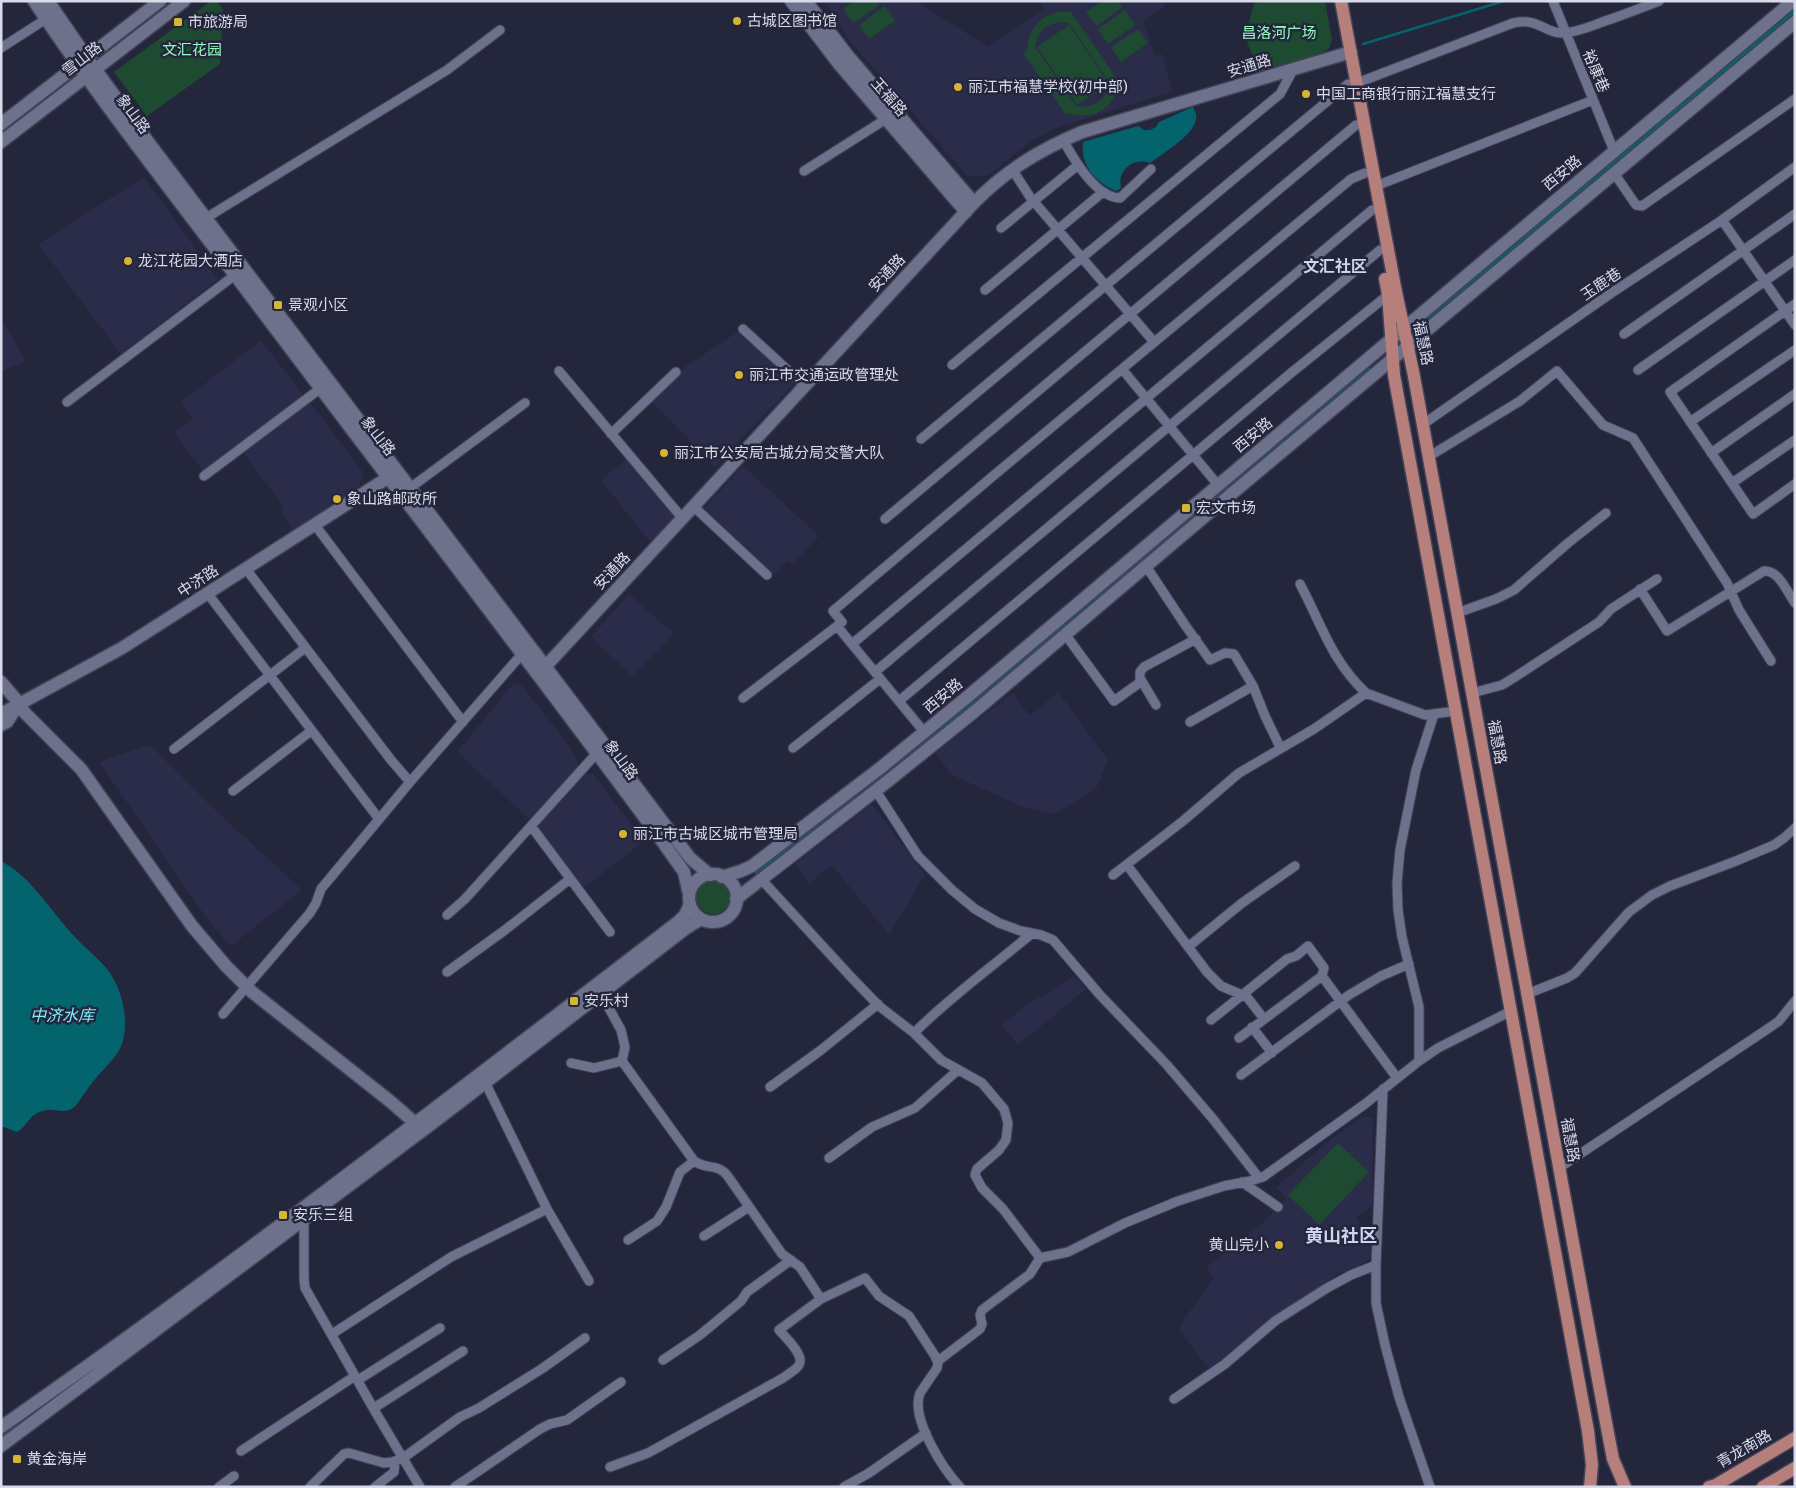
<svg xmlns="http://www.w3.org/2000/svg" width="1796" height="1488" viewBox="0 0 1796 1488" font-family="'Fira Sans','Noto Sans SC',sans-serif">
<rect width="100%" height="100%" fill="#24263c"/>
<path fill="#2b2c49" d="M824,1h92l72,46 56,-38 -5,-8h123l3,5 -22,15 12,35 8,-2 9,38 -114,35 -30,16 -39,32 -21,2 -117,-135z
M144,177l74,102 -97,75 -83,-110z
M1,317l25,44 -25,11z
M739,331l55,53 -79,83 -65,-67 35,-33z
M261,340l42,55 -100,76 -29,-38 19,-15 -12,-16z
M306,397l57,75 -4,15 -66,43 -13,-22 3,-2 -43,-58z
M628,458l48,60 -26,24 -49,-62z
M743,466l76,70 -27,29 -5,-4 -15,16 -70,-66z
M629,594l45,40 -42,42 -41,-39z
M514,683l8,3 32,40 20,27 4,12v5l-48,50 -73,-68z
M1013,693l16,22 30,-22 49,67 -12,29 -42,25 -31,-7 -71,-32 -17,-22z
M150,745l60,60 92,85 -71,56 -23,-26 -109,-158z
M583,773l10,1 51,67 -63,49 -47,-63z
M872,804l53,71 -36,60 -57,-70 -22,18 -15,-19z
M1074,975l12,14 -68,56 -16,-20 37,-30 3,3z
M1362,1117l11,1 -1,88 -16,11 18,25v14l-30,21 -3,-5 -78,55 -7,8 -47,34 -30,-39 5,-11 30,-41 -8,-11 59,-46 21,-23 -10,-10 47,-43z"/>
<path fill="#1f4a32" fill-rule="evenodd" d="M211,1h6l6,9 -3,54 -73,52 -33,-44z
M854,1h23l3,4 -27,18 -10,-14z
M1102,1h17l4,6 -27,19 -10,-14z
M1265,1h60l7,39 -3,8 -8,6 -61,19 -15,-36 9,-34z
M885,6l10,15 -26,18 -10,-14z
M1125,10l10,15 -27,19 -10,-15z
M1059,12h12l48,70c-4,26 -25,39 -50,31l-3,2 -43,-62 4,-3c1,-20 13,-34 32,-38zM1064,22l5,1 41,60c-3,17 -17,26 -34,23l-41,-59c2,-16 13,-25 29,-25z
M1069,25l40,58 -32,22 -40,-58z
M1138,29l10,14 -27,19 -10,-15z
M696 897a17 17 0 1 1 34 0a17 17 0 1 1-34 0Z
M1338,1143l31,29 -50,53 -31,-30z"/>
<path fill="#03646e" d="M1795,7v9l-366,308 -2,-7z
M1193,107c2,4 4,8 3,12 -1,15 -34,35 -46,44 -17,-6 -33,7 -29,25l-5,3c-21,-9 -36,-26 -33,-49l55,-16 6,4h6l6,-3 3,-5z
M1369,367l1,6 -417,350 -196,153 -3,-4 455,-372z
M1,861c32,17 50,51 74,76 10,11 23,21 32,32 17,21 26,63 9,86 -6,8 -14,16 -20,23 -7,7 -18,27 -23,30 -8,6 -18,1 -26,2 -20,4 -17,14 -30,22l-16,-6z"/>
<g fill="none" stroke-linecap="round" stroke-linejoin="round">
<path stroke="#03646e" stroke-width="2.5" d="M1363,44l141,-43
M1,1436l37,-28"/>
<defs>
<path id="street" d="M1553,1l61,150
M1,48l45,-29
M1357,83l156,-60c27,-6 31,11 51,10 14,-1 28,-7 41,-12 18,-6 36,-13 54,-20
M1063,140c11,19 32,57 57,58l31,-29
M1012,169l18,28 124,145
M804,171l82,-52
M1614,173l22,32 6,1 153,-107
M1376,186l217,-86
M206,218l241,-148 53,-40
M1722,220l73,105
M1001,228l77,-63
M985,290l118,-98
M1795,304l-125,88 83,122 42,-30
M743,329l62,57
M1624,334l171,-120
M952,365l328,-271 13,-24
M1122,369l96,116
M1638,370l157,-110
M559,371l124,148
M67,402l168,-127
M1690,422l105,-72
M1422,425l188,-131 112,-74 73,-53
M611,434l65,-62
M921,439l427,-355
M1711,453l84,-59
M1428,457l92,-56 37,-30 46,54 30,13 94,145 12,27 32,51
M204,476l117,-88
M1732,483l63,-43
M410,488l115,-85
M694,507l73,68
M885,519l471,-394
M315,525l148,197
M1146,566l39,59 25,35 15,-7 9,1 19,32 12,30 15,31
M246,569l145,191 19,22
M1300,584c22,41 31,76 66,109
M1640,589l27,42 97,-60c15,-1 23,21 31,32
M208,594l171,225
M1457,613l39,-14 18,-9 54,-47 38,-30
M1065,634l49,67 28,-20
M852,644l520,-434
M875,672l505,-422
M1472,693l30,-8 13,-8 84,-55 12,-13 46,-30
M743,698l94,-72
M899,701l392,-328 97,-78
M1156,705l-16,-27v-6l4,-5 52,-28
M1190,722l63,-36
M925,733l-88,-107 5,-4 -9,-11 166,-140 352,-292 14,-6
M793,748l87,-69
M174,749l131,-101
M233,791l78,-60
M876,791l42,65 34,34 23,19 24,14 22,8 20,4 12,5 47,55 67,70 46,54 46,59
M531,826l79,106
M1127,865l80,107 14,14 26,11 17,22
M1113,875l70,-54 56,-48 75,-44 52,-36 59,22 31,-4
M761,879l90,98 28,29 35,27 27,27 41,23 22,26 4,14 -2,17 -7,10 -22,19 -2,6 7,13 21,21 37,49
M447,915l18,-16 131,-145
M1188,947l54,-44 53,-37
M447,972l58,-42 65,-51
M599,990l22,40 4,17 -3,14 72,100c13,9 22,2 33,14l55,79 18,13 21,32
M1527,994l40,-16 8,-5 54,-61 23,-17 18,-9 66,-25 38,-16 10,-7 11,-10
M223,1014l87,-101 6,-10 5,-14 89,-107 111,-127
M1211,1020l76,-61 9,-3 12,-10 16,22 -2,8
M1252,1027l20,26
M914,1033c36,-36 78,-66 117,-99
M1239,1038l83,-62 75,102
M1419,1061v-54l-17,-70 -4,-27 -1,-27 3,-33 16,-80 18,-56
M571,1063l23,5 28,-7
M1241,1075l108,-80 32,-19 28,-12
M485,1082l62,127 42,72
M770,1087l51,-37 57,-46
M1383,1089l-7,176v38l9,42 14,52 31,90
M829,1158l43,-31 43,-19 43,-38
M1559,1168l207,-138 13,-9 16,-20
M1242,1182l36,25
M304,1218v60l1,10 71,125 44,74
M704,1236l45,-29
M628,1240l29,-19 9,-14 14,-35 14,-11
M1040,1258l28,-6 57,-29 53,-22 46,-15 26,-5 13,-4 102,-73 54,-43 19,-13 73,-37
M332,1334l119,-77 96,-48
M663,1360l37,-25 41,-34 6,-9 44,-32
M938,1361l42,-32 2,-5 -2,-9 2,-5 48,-36 10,-16
M358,1380l82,-52
M1174,1399l51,-35 50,-43 52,-33 24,-13 25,-10
M374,1408l89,-57
M241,1451l114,-75
M610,1467l38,-14 135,-75c5,-4 13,-8 16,-13 6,-10 -14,-28 -20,-35l42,-31 44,-21 14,18 30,20 26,40 3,7 -1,5 -17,25c-10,25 23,76 40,94
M219,1487l15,-11
M310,1487l34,-33 5,-1 35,10 8,-1 11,-4 57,-41 19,-9 64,-40 42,-30
M375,1487l19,-15 1,-10
M455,1487l85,-58 10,-5 17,-4 54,-38
M844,1487l25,-14 57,-40"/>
<path id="secondary" d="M34,1c68,103 145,199 219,298 136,181 275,360 409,542l22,31 5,22
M48,1l42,61 59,81 483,638 58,77 20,17
M791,1l48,63 127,148
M806,1l42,55 126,147
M1,124l159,-123
M1,142l183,-141
M545,667l426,-461c32,-34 68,-56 111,-74l269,-80
M1,682l18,21 5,9 57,57 111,157 34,40 26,26 139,110 24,21
M1,714l121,-66 267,-171
M1,725l6,-3 11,-17
M689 898a24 24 0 1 1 48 0a24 24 0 1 1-48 0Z
M722,877l19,-6 11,-5 127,-97 87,-71 538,-454 289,-243
M736,899l152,-118 86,-69 243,-206 578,-484
M1,1427c231,-161 454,-334 677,-505l7,-7 5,-11
M1,1446l437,-327 247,-190 16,-10"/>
<path id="primary" d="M1341,1l55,291 17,79 194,1057 6,31 12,28
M1385,279l3,15 6,81 194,1056 4,34 -2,22
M1709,1487l7,-2 79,-47
M1763,1487l32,-19"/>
</defs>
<use href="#street" stroke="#434357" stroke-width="11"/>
<use href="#secondary" stroke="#434357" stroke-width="15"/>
<use href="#primary" stroke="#434357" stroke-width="15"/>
<use href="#street" stroke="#6e718c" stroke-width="9"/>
<use href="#secondary" stroke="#6e718c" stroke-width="12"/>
<use href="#primary" stroke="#b77f7c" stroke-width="12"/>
</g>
<g fill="#d8b434" stroke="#24263c" stroke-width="2">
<circle cx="737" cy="21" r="5"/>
<rect x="173" y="17" width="10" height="10" rx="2.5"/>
<circle cx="958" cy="87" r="5"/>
<circle cx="1306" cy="94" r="5"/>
<circle cx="128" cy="261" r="5"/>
<rect x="273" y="300" width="10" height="10" rx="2.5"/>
<circle cx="739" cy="375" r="5"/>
<circle cx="664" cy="453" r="5"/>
<circle cx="337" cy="499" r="5"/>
<rect x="1181" y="503" width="10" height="10" rx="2.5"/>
<circle cx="623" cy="834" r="5"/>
<rect x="569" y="996" width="10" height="10" rx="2.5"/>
<rect x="278" y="1210" width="10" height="10" rx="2.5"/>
<circle cx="1279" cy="1245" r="5"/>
<rect x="12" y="1454" width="10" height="10" rx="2.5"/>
</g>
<g text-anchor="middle" stroke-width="5" stroke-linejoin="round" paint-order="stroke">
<g font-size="15" fill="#d9dbea" stroke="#24263c" text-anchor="start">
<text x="747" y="26">古城区图书馆</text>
<text x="188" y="27">市旅游局</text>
<text x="968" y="92">丽江市福慧学校(初中部)</text>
<text x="1316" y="99">中国工商银行丽江福慧支行</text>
<text x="138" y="266">龙江花园大酒店</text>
<text x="288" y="310">景观小区</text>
<text x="749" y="380">丽江市交通运政管理处</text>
<text x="674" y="458">丽江市公安局古城分局交警大队</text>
<text x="347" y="504">象山路邮政所</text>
<text x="1196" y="513">宏文市场</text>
<text x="633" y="839">丽江市古城区城市管理局</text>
<text x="584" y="1006">安乐村</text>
<text x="293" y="1220">安乐三组</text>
<text x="1269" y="1250" text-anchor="end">黄山完小</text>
<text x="27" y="1464">黄金海岸</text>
</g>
<g font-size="15" fill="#94fabe" stroke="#24263c">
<text x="1279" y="38">昌洛河广场</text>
<text x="192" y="55">文汇花园</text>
</g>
<g font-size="15" fill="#d9dbea" stroke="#24263c">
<text transform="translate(82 59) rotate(-38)" y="5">雪山路</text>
<text transform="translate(1249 66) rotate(-17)" y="5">安通路</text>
<text transform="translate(1596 71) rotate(67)" y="5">裕康巷</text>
<text transform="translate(889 97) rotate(49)" y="5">玉福路</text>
<text transform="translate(133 114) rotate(53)" y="5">象山路</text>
<text transform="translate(1562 173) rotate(-40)" y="5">西安路</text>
<text transform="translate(887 273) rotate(-47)" y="5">安通路</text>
<text transform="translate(1601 284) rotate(-34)" y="5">玉鹿巷</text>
<text transform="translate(1423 343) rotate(78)" y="5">福慧路</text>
<text transform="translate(1253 435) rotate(-40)" y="5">西安路</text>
<text transform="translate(378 436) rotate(52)" y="5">象山路</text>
<text transform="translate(612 571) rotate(-47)" y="5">安通路</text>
<text transform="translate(198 581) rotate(-33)" y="5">中济路</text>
<text transform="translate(943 696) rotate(-40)" y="5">西安路</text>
<text transform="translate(1497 742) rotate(80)" y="5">福慧路</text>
<text transform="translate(621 760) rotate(53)" y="5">象山路</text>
<text transform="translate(1570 1140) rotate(80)" y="5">福慧路</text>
<text transform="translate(1744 1449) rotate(-30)" y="5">青龙南路</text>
</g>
<g font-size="16" font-weight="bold" fill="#d1d3f2" stroke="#24263c">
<text x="1335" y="272">文汇社区</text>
</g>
<g font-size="16" font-style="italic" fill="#81eefd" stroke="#24263c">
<text x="62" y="1021">中济水库</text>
</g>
<g font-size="18" font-weight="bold" fill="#d1d3f2" stroke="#24263c">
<text x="1341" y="1242">黄山社区</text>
</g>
</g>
<rect width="1796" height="1488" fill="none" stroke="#d9dbea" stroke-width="5"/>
</svg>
